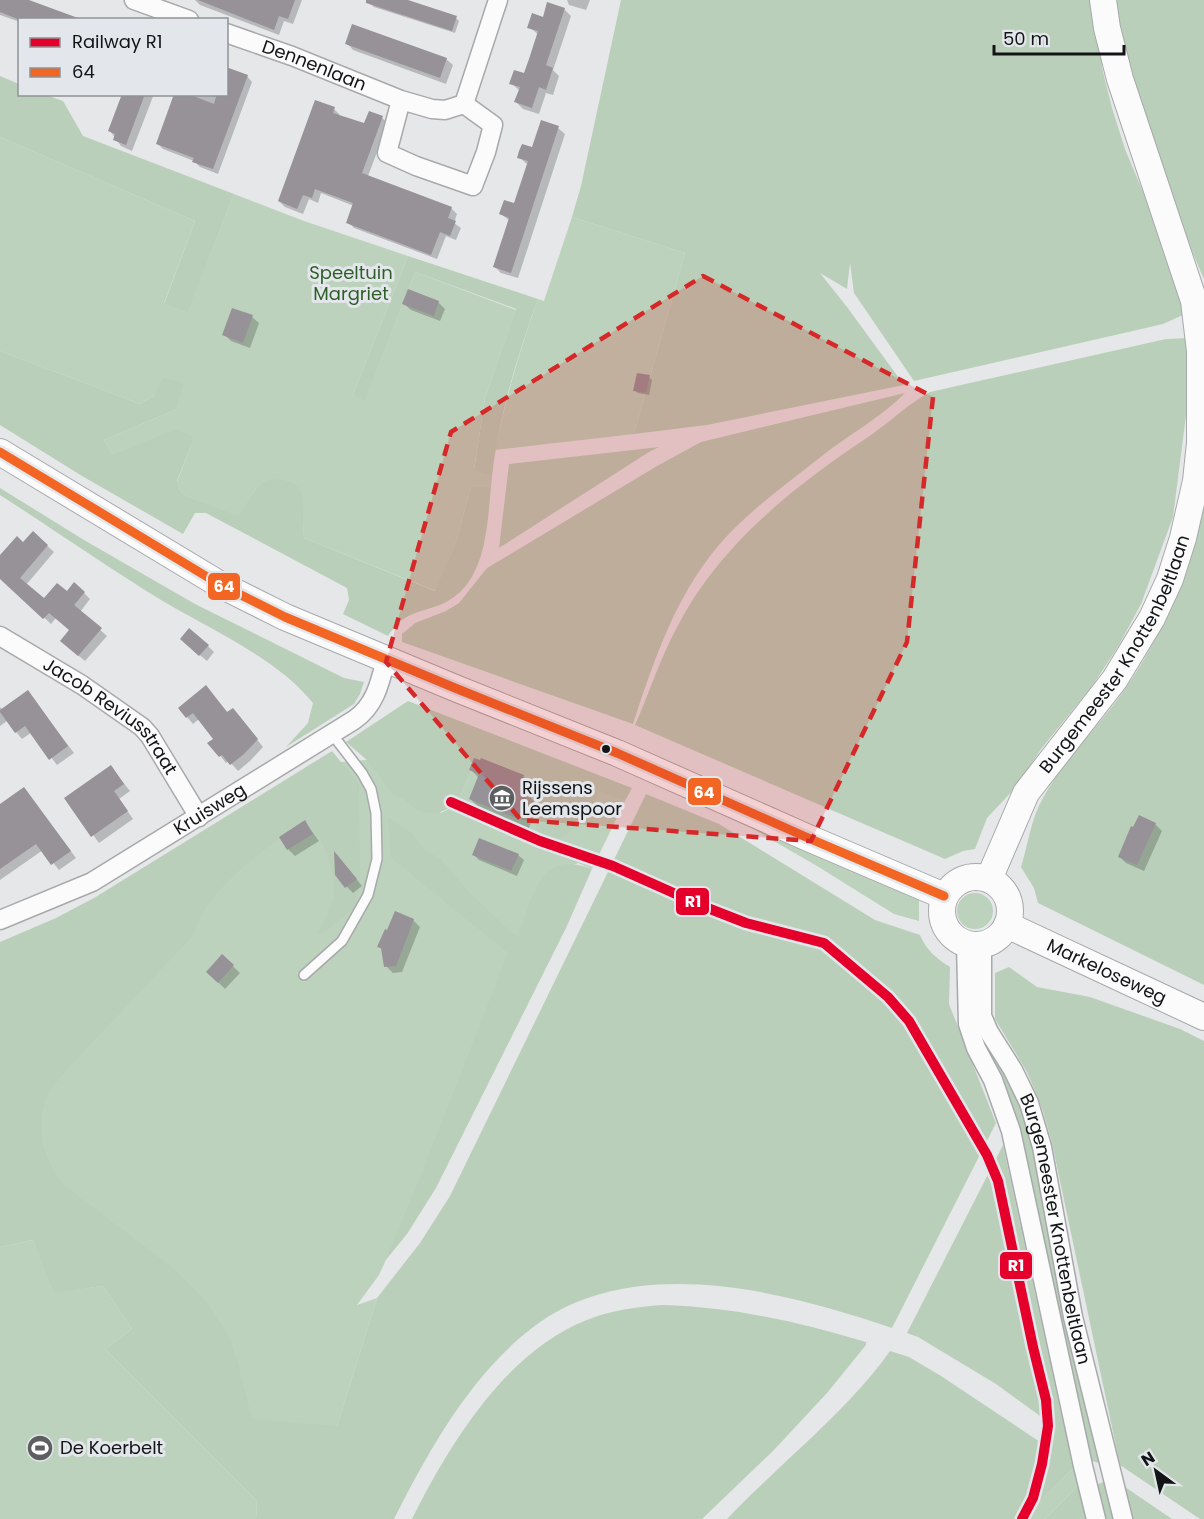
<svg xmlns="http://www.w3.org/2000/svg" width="1204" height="1519" viewBox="0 0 1204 1519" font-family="Poppins,sans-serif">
<rect width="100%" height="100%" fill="#e5e7e9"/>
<path fill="#bdd2bc" d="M0,137l195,84 -31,82 24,8 46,-117 70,27 104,35 -55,139 12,5 50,-128 101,38 -31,88 -11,71 18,8 -1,10h-20l-15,55 -20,49 -132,-53 -1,-31 -47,-18 -18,28 -54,-22 -4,-5 -3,-8 14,-37 -79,11 -8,-16 71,-30 -20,-15 -15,9 -140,-53z
M572,217l113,36 -51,181 -139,16c11,-53 25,-101 43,-151l6,2z
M378,759l63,54 15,-8 15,-33 66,27c-4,16 -6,30 8,41l50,-39 4,-11 26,11 -33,68 -14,-6 -11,4 -188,408 -22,30 20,-7 -40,128 -10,3 -94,-11 -217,-246 46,-211 279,-199z
M729,815l190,84v22l-25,-7 -77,-48z
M957 911a18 18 0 1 1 36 0a18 18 0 1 1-36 0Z
M33,1240l22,52 48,-6 29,43 -27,20 152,152 -1,18h-256v-272z
M1073,1468l5,18 -33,33h-22z"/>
<path fill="#bacfb9" d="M621,0h475l6,68 10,40 13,41 31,74 29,91 -22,10 -249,57 -60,-88 -4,-30 -3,26 -27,-16 27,34 57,78 -197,40 -73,9 51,-181 -113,-36 9,-31z
M1116,0h88v279l-42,-97 -24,-65 -21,-97z
M0,76l19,8 1,10 26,1 17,6 20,35 151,58 -46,118 -24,-8 31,-83 -195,-84z
M408,256l130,43c-21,58 -39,116 -46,178l-18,-7 11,-72 31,-89 -101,-37 -50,129 -12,-6z
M1190,338l-2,62 -15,117 -32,87 -22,41 -26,40 -52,64 -24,37 -30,32 -12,31 -12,2 -18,8 -310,-134c14,-32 25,-66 41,-96 43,-84 118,-143 195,-194 20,-14 38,-32 59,-43l236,-53z
M0,351l140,53 15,-9 7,-17 18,3 4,4 -9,25 -71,30 8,15 64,-26 16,7 -1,9 -14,36 3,9 4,5 54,21c15,-21 22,-46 52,-34 6,2 11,7 12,13 3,13 1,29 2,43l131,53 21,-49 15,-55h20c-4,41 -5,98 -49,117 -25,10 -37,7 -54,32l-45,-22 6,-14 -2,-12 -141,-75h-11l-12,21 -101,-58 -82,-51z
M905,393c-24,25 -56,41 -83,63 -30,24 -68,51 -94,79 -50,53 -73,122 -95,189l-231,-82v-8l13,-11 31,-12 13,-8 28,-35 170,-102 44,-24z
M659,447l-10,5 -150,96 10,-84z
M0,488l84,52 111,64 149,74 20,4 -4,12 -6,10 -68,43 22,-24 5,-20c-34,-43 -99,-72 -147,-100 -56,-34 -110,-72 -166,-108z
M1204,501v484l-166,-82 -4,-15 -13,-21c7,-22 10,-49 22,-69 19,-35 47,-63 71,-94 40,-50 80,-139 90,-203z
M408,701l224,87 -7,13 -26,-10c-8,25 -23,40 -47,51 -22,-6 -19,-25 -15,-43l-66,-27 -15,33 -20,9 -18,-3 -15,-12 -9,-3 -26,-35 -22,-19z
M332,751l27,33 1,94 -4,29 -31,25 -9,3 11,-20 7,-18 -1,-23 -12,-35 -20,-14c-34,21 -78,54 -99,89 -4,7 -6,15 -9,22l-125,132c-6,8 -13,15 -18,23 -17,32 -8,67 14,94l109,83 33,33 22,33 9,26 15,59 85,7 40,-128 43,-55 30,-47 196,-402 73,30 156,96 45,15c6,15 17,24 30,32l-1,37 47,119 -104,205c-108,-37 -261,-77 -360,0 -62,48 -103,122 -138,191h-138l1,-18 -152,-152 27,-20 -29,-43 -49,7 -21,-53 -33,7v-305l56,-24 38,-20z
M388,817l25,17 13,17 15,8 26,31 44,42 7,4c15,-38 20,-88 74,-67l-26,59 -130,260 -29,46 -22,27 34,-81 89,-227 -117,-95z
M1009,967l28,20 53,10 90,32 24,12v478h-4l-80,-54 -68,-322 -10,-35 -15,-36 -32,-53v-46z
M977,1025l50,88 75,351 -17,-5 -100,-412z
M1003,1145l70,323 -50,51h-296c52,-55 120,-107 163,-168l19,6 32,19 99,66 11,-18 -55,-40 -78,-47 -11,-4z
M663,1305c70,2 136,17 203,37v3l-39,48 -54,58 -71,68h-290c37,-74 94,-168 175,-199 24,-10 50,-13 76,-15z
M1107,1481l11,38h-17l-9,-33z
M1078,1486l9,33h-42z
M1125,1487l47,32h-39z"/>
<path fill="#0003" d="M0,0h25l-5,22 -20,-7z
M195,0h107l-9,24 -9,-3 -5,14 -79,-30z
M372,0h33l51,18 3,3 -4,12 -81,-26 -3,-3z
M567,0h23l-4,10 -17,-5z
M564,9l7,7 -18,54 6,6 -6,19 -7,-2 -7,21 -16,-5 -7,-7 4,-11 -9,-8 14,-8 14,-40 -10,-8z
M347,43l99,16 7,6 -7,19 -93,-34z
M247,76l5,6 -34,92 -18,-7 -6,-6 -31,-12 -5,-5 18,-50h50z
M124,94h30l-22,57 -11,-5 -11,-15z
M334,109l6,6 -1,1 26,9 17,-7 6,5 -20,53 83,32 6,6 -3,9 7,5 -5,12 -10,-4 -9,23 -83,-31 -6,-6 6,-16 -33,-13 -3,10 -9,-4 -6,15 -18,-7 -6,-6z
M542,122l16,6 7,6 -47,144 -17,-5 -6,-6 15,-46 -9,-7 14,-9 13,-40 -9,-8 14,-8z
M438,302l7,7 -5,12 -29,-11 -7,-6z
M252,317l7,6 -9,25 -19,-7 -7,-7z
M649,377l3,3 -3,15 -11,-2 -3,-3z
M33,533l21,19 -28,33 18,15 23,-7h17l6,6 -10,13 27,24 -22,25 -17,-14 3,-17 -15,-12 -5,6 -50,-47 -1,-19 23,-14z
M188,645l20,1 6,6 -7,9z
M206,687l22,26 11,3 24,31 -13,14 -12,10 -9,-10 -3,2 -16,-20 5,-4 -16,-20 -6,5 -6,-7z
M28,692l46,61 -17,12 -25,-33 -10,7 -15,-18 -7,5v-19l3,3z
M482,760l42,17 10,10 -4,10 8,8 -9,23 -48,-19 -11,-10 9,-21 -8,-8z
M111,767l19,24 -11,8 14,20 -34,24 -33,-45z
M24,789l52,69 -17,12 -16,-20 -43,30v-68z
M305,822l14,19 -24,15 -7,-7z
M1155,824l7,7 -18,40 -18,-8 -7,-7z
M336,854l26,32 -9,7 -6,-6z
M474,855h44l6,5 -7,16 -38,-16z
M413,920l7,7 -18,45 -9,1 -7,-7 -3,-16 -4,-3z
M222,956l18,17 -15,16 -17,-17z"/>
<path fill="#979198" d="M0,0h29l49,18v2h-58l-20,-8z
M198,0h97l-7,19 -9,-3 -5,14z
M366,0h42l49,16 -5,15 -86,-28z
M547,2l18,6 -19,57 7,3 -7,22 -7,-3 -7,21 -18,-6 6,-15 -11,-3 5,-14 10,3 5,-14 9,-28 -11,-3 5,-15 11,4z
M352,24l95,34 -7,20 -95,-34z
M226,67l22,8 -35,94 -21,-7 2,-4 -38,-14 18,-50h14l26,10 3,-10h9z
M122,94h23l-19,51 -13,-5 2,-6 -7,-3z
M315,100l20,7 -2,6 31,10 5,-12 14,5 -21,57 90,34 -4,11 8,3 -6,15 -10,-4 -9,23 -85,-32 7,-20 -38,-14 -3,9 -9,-3 -6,14 -19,-8z
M541,120l18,6 -48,147 -18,-6 16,-49 -10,-4 5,-14 10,3 14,-42 -11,-3 2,-7 3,-7 10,3z
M408,289l31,12 -5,15 -32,-12z
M232,308l21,7 -10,28 -21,-8z
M637,373l13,2 -4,18 -13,-2z
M33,531l15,14 -28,33 24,20 13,-15 10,8 7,-9 11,10 -11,13 28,23 -24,28 -18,-15 9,-11 -20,-17 -6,6 -43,-40v-24l17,-19 6,6z
M189,628l20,17 -10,11 -19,-17z
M206,685l21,27 6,-4 25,31 -14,15 -14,11 -8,-10 -3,2 -12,-14 6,-4 -20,-26 -7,5 -8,-10z
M28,690l40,56 -19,14 -24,-34 -10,7 -15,-21v-2z
M474,758l6,2 1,-2 43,17 -5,14 9,4 -10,26 -49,-20 10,-25 -10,-4z
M111,765l13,19 -10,7 14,20 -37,26 -27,-39z
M24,787l47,64 -20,14 -15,-21 -36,25v-65z
M1139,815l17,8 -19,42 -19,-8 13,-31 2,1z
M305,820l8,14 -26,16 -8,-13z
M479,838l40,16 -8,17 -39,-16z
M334,851l23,28 -12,9 -10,-13z
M395,911l19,8 -18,47 -12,1 -3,-19 -4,-1 8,-18 2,1z
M222,954l12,11 -16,18 -12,-11z"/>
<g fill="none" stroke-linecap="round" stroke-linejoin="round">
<defs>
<path id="lane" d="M304,975l38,-34 26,-46 9,-36 -1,-46 -5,-24 -9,-16 -30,-39"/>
<g id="street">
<path d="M134,0l55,20"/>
<path id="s1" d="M226,33l66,23 109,44 31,9 13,1 19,-6 29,21 -7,27 -13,34 -57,-20 -29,-13 14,-53"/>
<path d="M464,104l34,-104"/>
<path id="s2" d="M0,636l82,49 60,42 8,9 49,81"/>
<path id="s3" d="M0,920l92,-38 262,-162c21,-14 26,-37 32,-61"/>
<path d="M966,944l2,80 8,24 17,32 18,51 72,335 13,53"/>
<path id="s4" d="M982,946v70l7,16 24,38 16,33 13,44 31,170 50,202"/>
</g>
<g id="secondary">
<path d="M0,452l219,132 66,33 170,71 162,65 189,84 138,59"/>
<circle cx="976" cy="911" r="34"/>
<path id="s5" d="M989,879l37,-86 89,-114 37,-61 18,-39 13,-41 13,-57 4,-38v-92l-6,-50 -74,-222 -13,-51 -4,-28"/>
<path id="s6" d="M1007,925l197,92"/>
</g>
</defs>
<use href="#lane" stroke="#a7a9ab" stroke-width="12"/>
<use href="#street" stroke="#a7a9ab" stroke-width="21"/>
<use href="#secondary" stroke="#a7a9ab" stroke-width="28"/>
<use href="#lane" stroke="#fbfbfc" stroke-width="9"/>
<use href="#street" stroke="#fbfbfc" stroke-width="18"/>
<use href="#secondary" stroke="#fbfbfc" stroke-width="26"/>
<defs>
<path id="bus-1" d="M0,452l219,132 66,33 170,71 162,65 189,84 138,59"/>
</defs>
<use href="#bus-1" stroke="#e3e7eb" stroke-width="14"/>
<use href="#bus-1" stroke="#f26522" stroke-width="9"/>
<defs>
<path id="rail-1" d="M451,802l89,39 73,25 92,41 41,16 78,20 64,54 21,24 78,134 11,26 35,166 13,53 2,26 -6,38 -9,34 -11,21"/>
</defs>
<use href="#rail-1" stroke="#e3e7eb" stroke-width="15"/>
<use href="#rail-1" stroke="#e4002b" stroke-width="10"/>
</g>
<path fill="#d62828" fill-opacity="0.2" stroke="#d62828" stroke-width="4.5" stroke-dasharray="12 8" stroke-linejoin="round" d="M703,276l230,121 -26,245 -96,199 -290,-21 -135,-158 65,-230z"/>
<defs>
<symbol id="museum-disc" viewBox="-11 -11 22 22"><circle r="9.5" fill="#5c5e60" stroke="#e3e7eb"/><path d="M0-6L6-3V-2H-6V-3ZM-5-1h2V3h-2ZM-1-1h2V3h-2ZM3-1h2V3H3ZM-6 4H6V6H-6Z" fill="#fff"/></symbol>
<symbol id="stadium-disc" viewBox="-11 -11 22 22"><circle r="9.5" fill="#5c5e60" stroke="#e3e7eb"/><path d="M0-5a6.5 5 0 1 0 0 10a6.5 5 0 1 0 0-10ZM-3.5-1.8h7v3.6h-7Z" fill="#fff"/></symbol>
</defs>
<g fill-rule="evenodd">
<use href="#museum-disc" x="487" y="783" width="30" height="30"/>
<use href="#stadium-disc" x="25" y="1433" width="30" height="30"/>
</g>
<circle fill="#131416" stroke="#e3e7eb" stroke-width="2" cx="606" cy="749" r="5"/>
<g text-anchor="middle" stroke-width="6" stroke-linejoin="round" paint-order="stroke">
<g font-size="18" fill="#131416" stroke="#e3e7eb">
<text dy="6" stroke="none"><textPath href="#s1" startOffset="94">Dennenlaan</textPath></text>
<text dy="6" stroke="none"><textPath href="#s5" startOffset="260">Burgemeester Knottenbeltlaan</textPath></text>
<text dy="6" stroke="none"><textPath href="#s2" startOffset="138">Jacob Reviusstraat</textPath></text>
<text dy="6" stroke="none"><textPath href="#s3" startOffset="238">Kruisweg</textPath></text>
<text dy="6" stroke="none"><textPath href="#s6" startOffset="110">Markeloseweg</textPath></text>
<text dy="6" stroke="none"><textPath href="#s4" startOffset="298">Burgemeester Knottenbeltlaan</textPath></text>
</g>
<g font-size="18" fill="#2e5f28" stroke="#e3e7eb">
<text x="351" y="279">Speeltuin<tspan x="351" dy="21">Margriet</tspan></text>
</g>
<g font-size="18" fill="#131416" stroke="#e3e7eb" text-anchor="start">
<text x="522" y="794">Rijssens<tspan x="522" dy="21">Leemspoor</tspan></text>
<text x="60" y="1454">De Koerbelt</text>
</g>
</g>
<g stroke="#e3e7eb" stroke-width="2">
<rect x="207" y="572" width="34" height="29" rx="6" fill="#f26522"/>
<rect x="687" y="777" width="35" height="29" rx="6" fill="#f26522"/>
<rect x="675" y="887" width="35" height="29" rx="6" fill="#e4002b"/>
<rect x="999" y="1251" width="34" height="29" rx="6" fill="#e4002b"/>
</g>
<g font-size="16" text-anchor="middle" font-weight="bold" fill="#fff">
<text x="224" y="592">64</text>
<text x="704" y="798">64</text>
<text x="693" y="907">R1</text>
<text x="1016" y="1271">R1</text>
</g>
<rect x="18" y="18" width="210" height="78" fill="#e3e7eb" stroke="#909396" stroke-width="1.5"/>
<rect x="30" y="38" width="30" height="9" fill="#e4002b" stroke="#909396" stroke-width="1.5"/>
<text x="72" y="48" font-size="18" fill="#131416">Railway R1</text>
<rect x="30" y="68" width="30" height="9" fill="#f26522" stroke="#909396" stroke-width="1.5"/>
<text x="72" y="78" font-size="18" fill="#131416">64</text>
<g transform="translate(1156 1471) rotate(327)" stroke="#e3e7eb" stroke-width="4.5" paint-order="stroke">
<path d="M0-4.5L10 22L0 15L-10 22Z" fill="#131416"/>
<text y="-9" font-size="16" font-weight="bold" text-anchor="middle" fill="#131416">N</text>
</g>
<path d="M994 45v9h130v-9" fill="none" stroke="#131416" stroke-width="3"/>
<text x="1003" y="45" font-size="18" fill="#131416" stroke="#e3e7eb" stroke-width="4.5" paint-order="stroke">50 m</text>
</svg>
